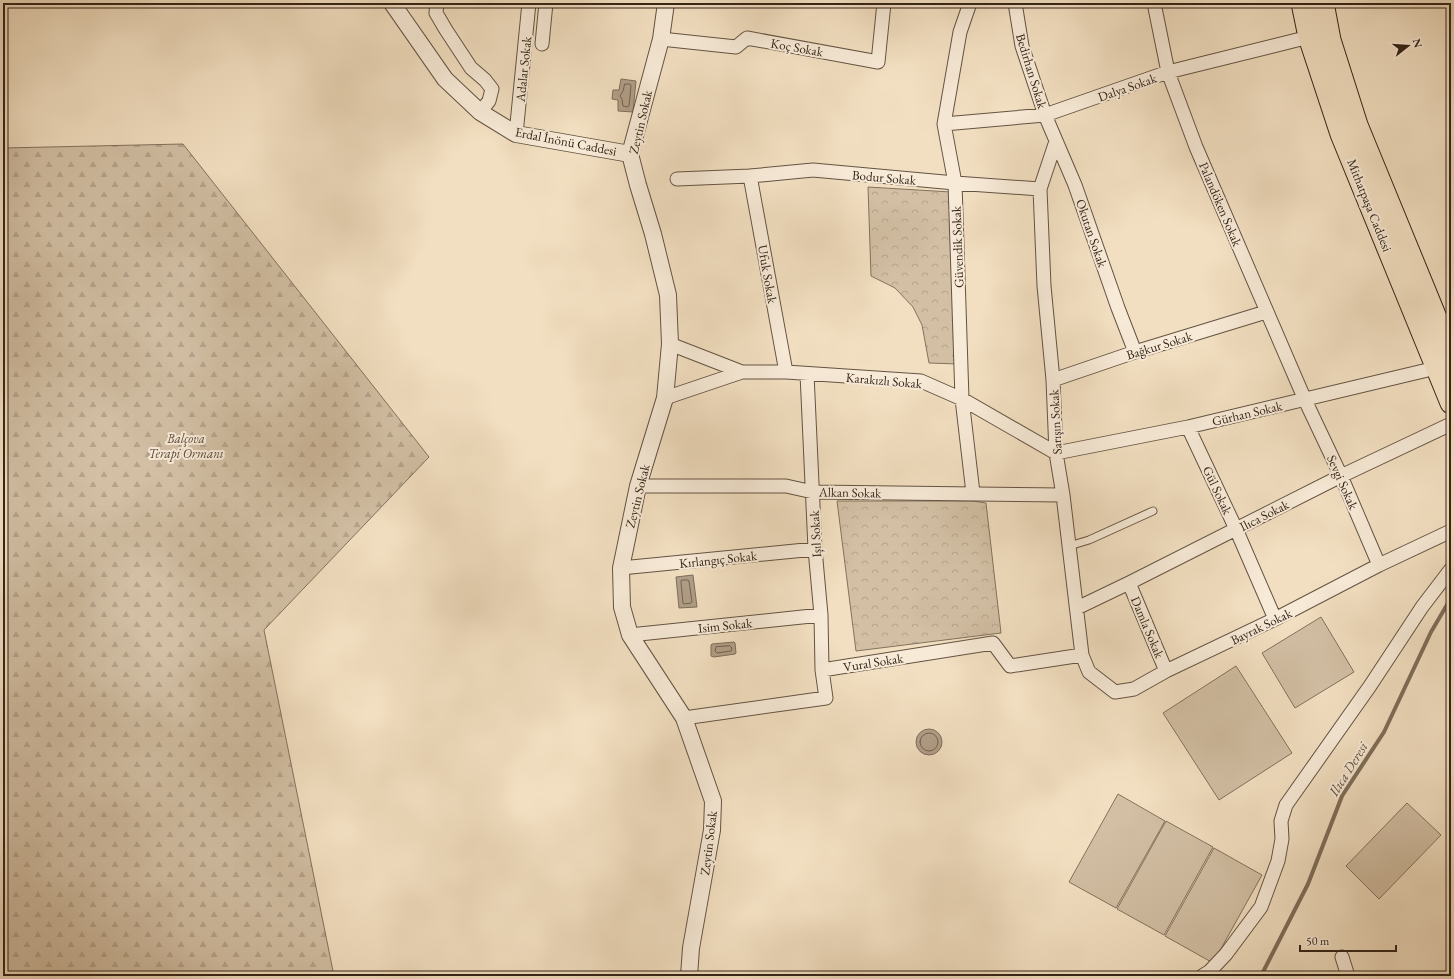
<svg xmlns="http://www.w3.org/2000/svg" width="1454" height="979" viewBox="0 0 1454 979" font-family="'EB Garamond',serif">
<defs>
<pattern id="forest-firs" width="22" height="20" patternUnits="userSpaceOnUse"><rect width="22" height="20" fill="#d2bfa4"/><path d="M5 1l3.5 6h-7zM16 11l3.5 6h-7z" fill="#b5a48c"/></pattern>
<pattern id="park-crowns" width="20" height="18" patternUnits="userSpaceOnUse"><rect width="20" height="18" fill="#d2bfa4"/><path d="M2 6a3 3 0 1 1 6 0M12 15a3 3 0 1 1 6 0" fill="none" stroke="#b5a48c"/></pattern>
</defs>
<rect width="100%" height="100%" fill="#f2dfc1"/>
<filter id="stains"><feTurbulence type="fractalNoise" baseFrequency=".005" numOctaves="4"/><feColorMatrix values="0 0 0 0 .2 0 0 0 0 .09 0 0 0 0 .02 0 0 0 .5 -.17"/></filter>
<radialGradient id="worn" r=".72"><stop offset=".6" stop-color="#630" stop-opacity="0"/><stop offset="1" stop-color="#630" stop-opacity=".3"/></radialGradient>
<path fill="url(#forest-firs)" stroke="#83725e" d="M183,144l246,313 -165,173 70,346h-331v-828z"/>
<path fill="url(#park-crowns)" stroke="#83725e" d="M868,187l83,5 7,172 -29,-1 -7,-38 -9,-18 -18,-19 -24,-12z
M837,501h136l13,2 15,130 -145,18z"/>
<path fill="#d2bfa4" stroke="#83725e" d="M1321,617l33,55 -59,36 -33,-55z
M1236,666l56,87 -73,47 -56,-87z
M1118,794l47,27 -49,87 -47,-26z
M1407,803l34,32 -62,64 -33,-33z
M1166,821l47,26 -49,88 -47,-26z
M1214,848l48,27 -49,88 -48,-27z"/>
<path fill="#b19f88" stroke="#7f6e5b" d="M621,79l15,2 -3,31 -15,-1v-11l-6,-1 1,-9h6z
M693,575l4,32 -18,1 -3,-31z
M734,642l1,1 1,10 -1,1 -21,3 -3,-1v-11l1,-1z
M916 742a13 13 0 1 1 26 0a13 13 0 1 1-26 0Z"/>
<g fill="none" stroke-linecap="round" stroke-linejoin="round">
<path stroke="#726250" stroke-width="1" d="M625,84h5l1,2 -2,20 -2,1 -4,-1 -1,-7 -2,-3 3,-5z
M682,580h6l1,1 3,21 -1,1 -7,1 -1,-1 -2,-21z
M730,646l2,2 -1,3 -14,2 -2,-2 1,-4z
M920 742a9 9 0 1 1 18 0a9 9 0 1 1-18 0Z"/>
<path stroke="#7f6e5b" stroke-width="4" d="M1261,976l47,-92 34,-88 42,-64 47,-100 20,-34"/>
<defs>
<path id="service" d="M1069,546l20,-6 64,-29"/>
<path id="minor" d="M437,3l-1,10 10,17 25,38 14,12 7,9 -3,12 -9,11
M970,3l-10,29 -16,92 11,59 7,216 11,94
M1015,3l7,43 23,69 30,70 43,123 17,44
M1154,3l14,69 28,75 109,253 36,76 38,89
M661,39l75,8 11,-9 131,24 6,-59
M542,44l4,-41
M944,124l101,-9 123,-43 141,-35
M516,134l13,-131
M750,176l36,196
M677,179l73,-3 63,-6 142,13 85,6 16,-48
M1040,189l4,97 9,94 3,73 7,42 19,160 7,17 26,20 19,-3 32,-18 109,-52 104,-54 72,-34
M670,344l72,28h44l135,9 41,18 94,54 132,-26 248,-59
M807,374l8,175 6,66 1,55
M1053,380l82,-28 131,-40
M665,398l77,-26
M1188,427l48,102 39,90
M638,486h148l27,6 250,3
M621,568l194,-19
M1129,583l37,88
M1077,608l52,-25 212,-107 110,-52
M630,635l191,-20
M684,718l142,-20 -4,-28 171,-27 17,23 72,-11
M1342,957l6,19
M1202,976l8,-5 16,-17 35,-47 17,-46 4,-22 -1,-18 5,-16 84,-119 52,-79 29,-38"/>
<path id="tertiary" d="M392,3l53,76 35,33 36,22 114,20
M666,3l-5,36 -31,115 8,31 15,49 15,61 2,49 -5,54 -27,88 -17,82 1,39 8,28 54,83 29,83 -1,29 -21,118 -2,28"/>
<path id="primary" d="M1302,3l7,34 32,97 110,269
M1323,3l7,37 27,85 94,229"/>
</defs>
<use href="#service" stroke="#645342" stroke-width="9"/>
<use href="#minor" stroke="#645342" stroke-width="15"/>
<use href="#tertiary" stroke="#645342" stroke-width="18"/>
<use href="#primary" stroke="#342418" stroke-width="23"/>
<use href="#service" stroke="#f7ead7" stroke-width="7"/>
<use href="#minor" stroke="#f7ead7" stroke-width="13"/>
<use href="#tertiary" stroke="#f7ead7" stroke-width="16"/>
<use href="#primary" stroke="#f2dfc1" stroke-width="21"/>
</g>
<g text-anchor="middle" stroke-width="4" stroke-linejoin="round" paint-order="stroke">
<g font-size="13" fill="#342418" stroke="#f7ead7">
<text transform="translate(797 47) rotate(10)" y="5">Koç Sokak</text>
<text transform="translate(523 69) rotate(-84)" y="5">Adalar Sokak</text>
<text transform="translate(1032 71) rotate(73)" y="5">Bedirhan Sokak</text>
<text transform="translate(1127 87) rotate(-19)" y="5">Dalya Sokak</text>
<text transform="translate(640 122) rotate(-77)" y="5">Zeytin Sokak</text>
<text transform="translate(566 141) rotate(11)" y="5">Erdal İnönü Caddesi</text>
<text transform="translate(884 177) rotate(5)" y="5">Bodur Sokak</text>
<text transform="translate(1221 204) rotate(67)" y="5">Palandöken Sokak</text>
<text transform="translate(1370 205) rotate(68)" y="5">Mithatpaşa Caddesi</text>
<text transform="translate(1092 233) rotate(71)" y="5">Okutan Sokak</text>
<text transform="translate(957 247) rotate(-92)" y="5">Güvendik Sokak</text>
<text transform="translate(768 274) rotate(80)" y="5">Ufuk Sokak</text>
<text transform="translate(1159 345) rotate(-17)" y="5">Bağkur Sokak</text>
<text transform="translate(884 380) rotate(5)" y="5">Karakızlı Sokak</text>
<text transform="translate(1247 413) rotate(-13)" y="5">Gürhan Sokak</text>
<text transform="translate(1055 422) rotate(-93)" y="5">Sarışın Sokak</text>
<text transform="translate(1343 482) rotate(66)" y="5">Sevgi Sokak</text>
<text transform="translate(1218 490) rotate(65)" y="5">Gül Sokak</text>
<text transform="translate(850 492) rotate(1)" y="5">Alkan Sokak</text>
<text transform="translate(637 496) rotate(-76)" y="5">Zeytin Sokak</text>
<text transform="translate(1264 515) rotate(-27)" y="5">Ilıca Sokak</text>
<text transform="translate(815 534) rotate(-93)" y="5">Işıl Sokak</text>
<text transform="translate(718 559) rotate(-6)" y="5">Kırlangıç Sokak</text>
<text transform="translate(725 625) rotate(-6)" y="5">Isim Sokak</text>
<text transform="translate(1261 626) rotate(-26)" y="5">Bayrak Sokak</text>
<text transform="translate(1148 627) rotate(67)" y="5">Damla Sokak</text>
<text transform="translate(873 662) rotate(-9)" y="5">Vural Sokak</text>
<text transform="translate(708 843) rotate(-83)" y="5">Zeytin Sokak</text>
</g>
<g font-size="13" font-style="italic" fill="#5c4b3b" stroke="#f7ead7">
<text x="186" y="443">Balçova<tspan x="186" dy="15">Terapi Ormanı</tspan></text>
</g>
<g font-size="14" font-style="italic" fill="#604f3f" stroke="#f7ead7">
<text transform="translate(1348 769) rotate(-58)" y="5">Ilıca Deresi</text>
</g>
</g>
<rect width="1454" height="979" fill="none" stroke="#f2dfc1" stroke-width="16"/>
<rect x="4" y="4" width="1446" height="971" fill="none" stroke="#342418" stroke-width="2"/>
<rect x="8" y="8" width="1438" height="963" fill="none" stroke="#342418"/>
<g transform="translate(1408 46) rotate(73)" stroke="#f7ead7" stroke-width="3" paint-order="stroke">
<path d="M0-3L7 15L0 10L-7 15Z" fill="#342418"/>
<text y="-6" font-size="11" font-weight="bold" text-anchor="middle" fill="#342418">N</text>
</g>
<path d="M1300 945v6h96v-6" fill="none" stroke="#342418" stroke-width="2"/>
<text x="1306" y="945" font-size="12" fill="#342418" stroke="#f7ead7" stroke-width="3" paint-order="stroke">50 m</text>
<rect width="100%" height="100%" filter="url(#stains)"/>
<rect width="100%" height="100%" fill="url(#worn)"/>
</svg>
